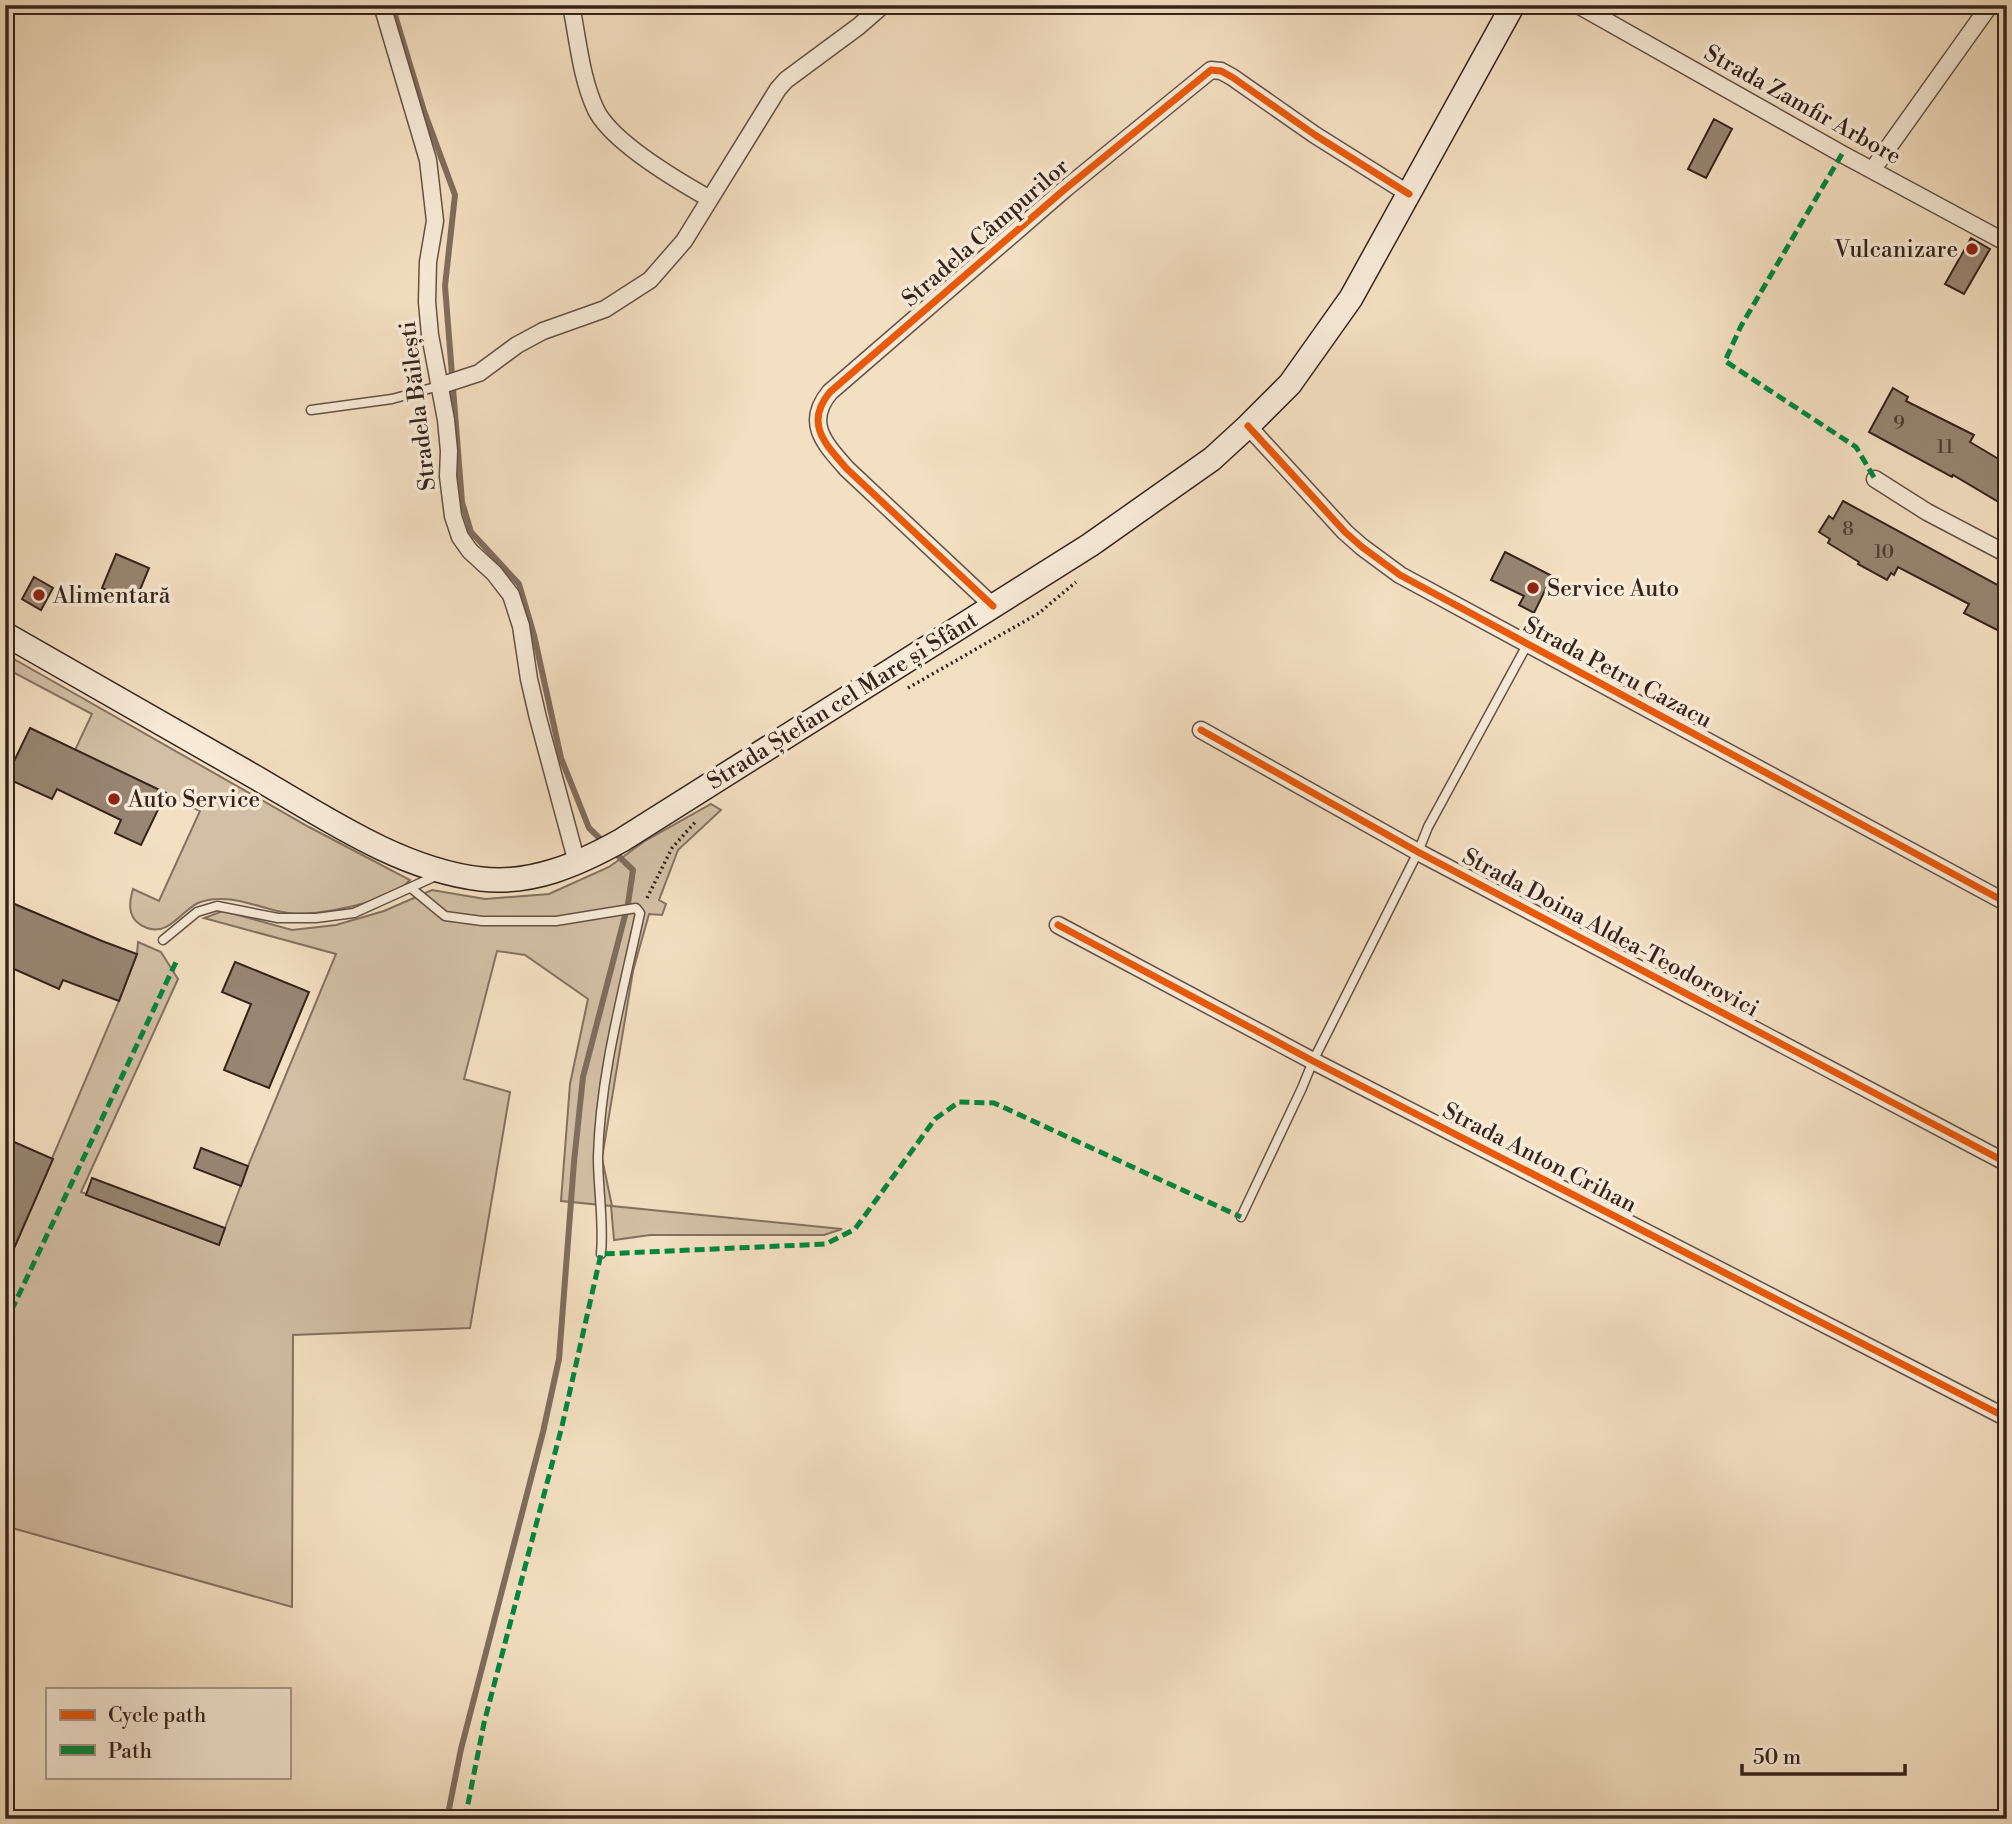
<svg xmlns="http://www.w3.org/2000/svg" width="2012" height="1824" viewBox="0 0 2012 1824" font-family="'Libre Bodoni',serif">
<rect width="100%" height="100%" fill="#f3dfc1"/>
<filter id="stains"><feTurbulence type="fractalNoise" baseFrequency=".00286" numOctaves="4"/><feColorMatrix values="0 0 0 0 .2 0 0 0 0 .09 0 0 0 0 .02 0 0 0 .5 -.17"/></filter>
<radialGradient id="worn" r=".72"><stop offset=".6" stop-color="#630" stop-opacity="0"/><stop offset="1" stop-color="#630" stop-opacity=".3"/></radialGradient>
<path fill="#d3bfa5" stroke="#847161" stroke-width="2" d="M5,654l304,173 101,53c-18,22 -94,37 -122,33 -23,-3 -46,-15 -69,-14 -6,0 -16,2 -21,4 -17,8 -29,33 -51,25 -19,-7 -19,-22 -14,-39l26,12 41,-90 -125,-61 17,-36 -87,-46z
M711,804l10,6 -43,40 -19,50 7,4 -4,11 -13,-1 -16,57 -31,187 10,48 230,23 -18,6h-174l-36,5 -3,-34 -50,-5 9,-117 18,-85 -63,-44 -28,-4 -33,128 46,13 -40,236 -177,7 -1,272 -287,-81v-257l114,-268 18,-47 1,-12 23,10 17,27 -97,213 138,52 29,-78 88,-212 -132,-36 19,-7 69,19 44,-5 48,-14 48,-21 53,9 64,-5 60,-27 36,-26z"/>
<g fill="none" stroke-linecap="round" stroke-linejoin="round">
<path stroke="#806d5e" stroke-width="6" d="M392,5l32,106 31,84 -10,91 17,216 9,30 48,52 15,51 27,123 28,70 44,42 -5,34 -45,173 -9,85 -15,197 -16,73 -82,317 -14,70"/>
</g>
<path fill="#988572" stroke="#35231d" stroke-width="2" d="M1714,119l18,10 -26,49 -18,-9z
M1971,238l19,11 -26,45 -19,-10z
M1893,388l15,9 -2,4 68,34 -4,7 37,22v43l-54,-32 -1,2 -83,-45z
M1843,501l164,89v31l-6,11 -37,-19 5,-9 -71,-37 -4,8 -3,-2 -4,7 -29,-16 1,-2 -31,-19 2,-4 -11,-7 10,-16 4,3z
M1505,552l47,24 -18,37 -15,-8 5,-9 -33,-16z
M116,554l33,14 -14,34 -33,-14z
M34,577l19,11 -12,22 -19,-11z
M30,728l136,65 -25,52 -26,-12 6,-13 -64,-31 -5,10 -46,-21z
M5,900l97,41 35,13 -18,47 -56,-21 -4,9 -54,-24z
M235,962l74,30 -40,96 -45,-18 27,-66 -29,-12z
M5,1138l48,21 -48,110z
M201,1148l47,18 -7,20 -47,-18z
M92,1178l133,50 -6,17 -133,-50z"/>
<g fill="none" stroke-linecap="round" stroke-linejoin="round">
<defs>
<path id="service" d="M311,410l81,-11 47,-13
M411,888l34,28 37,5h74l80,-13 4,5c-17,80 -40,162 -42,244 0,33 6,64 3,97
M163,940l34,-28 20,-6 61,12h38l38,-5 84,-38
M1241,1217l61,-129 11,-27 105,-209 10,-25 99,-182"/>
<path id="minor" d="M382,5l46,155 7,61 -7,41 -1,40 3,33 16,85 3,31 -1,25 5,40 7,21 10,14 24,22 17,22 10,31 8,53 9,39 39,145
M571,5c7,35 10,73 25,105 16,32 82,71 114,89
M1578,5l264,149 165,89
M1873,169l117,-164
M439,386l40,-13 38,-28 26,-14 62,-22 45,-29 34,-39 94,-152 8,-9 73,-54 24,-21
M1248,426l97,106 17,15 38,28 607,328
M1875,479l52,33 80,42
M993,606l-146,-137c-22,-25 -43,-46 -17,-77l235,-203 146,-119 10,1 11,6 83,58 94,59
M1201,730l217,122 589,311
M1058,925l255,136 694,357"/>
<path id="secondary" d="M5,634c83,48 167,95 250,143 69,40 146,93 226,102 51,6 98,-15 141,-39l468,-295 122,-86 36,-33 42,-42 61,-86 162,-293"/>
</defs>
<use href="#service" stroke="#645246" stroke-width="11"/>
<use href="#minor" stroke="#645246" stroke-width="19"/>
<use href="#secondary" stroke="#35231d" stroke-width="26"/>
<path stroke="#35231d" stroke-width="3.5" stroke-dasharray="2 3.5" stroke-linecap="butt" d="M908,688l131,-75 37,-31
M647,898l25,-50 25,-28"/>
<use href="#service" stroke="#f7ead7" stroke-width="8"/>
<use href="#minor" stroke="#f7ead7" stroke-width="16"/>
<use href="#secondary" stroke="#f7ead7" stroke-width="23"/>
<path stroke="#00873e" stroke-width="5" stroke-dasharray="10 5" stroke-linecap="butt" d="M1842,154l-101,172 -16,35 131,86 19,32
M5,1324l172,-364
M465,1819l19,-96 78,-297 39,-172 225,-10 29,-15 80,-110 24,-17 35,1 247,114"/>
<defs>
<path id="cycleway" d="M1248,426l97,106 17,15 38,28 607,328
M993,606l-146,-137c-22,-25 -43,-46 -17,-77l235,-203 146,-119 10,1 11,6 83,58 94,59
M1201,730l217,122 589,311
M1058,925l255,136 694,357"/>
</defs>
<use href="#cycleway" stroke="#f7ead7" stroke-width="11"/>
<use href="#cycleway" stroke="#e8590c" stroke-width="7"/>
</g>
<g fill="#8f2418" stroke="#f7ead7" stroke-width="2.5">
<circle cx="1972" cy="249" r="7"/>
<circle cx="1533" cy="588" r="7"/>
<circle cx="39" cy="595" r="7"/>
<circle cx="114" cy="799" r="7"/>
</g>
<g text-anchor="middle" stroke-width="7" stroke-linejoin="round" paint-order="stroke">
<g font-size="19" fill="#4e3c32">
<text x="1899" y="429">9</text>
<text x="1945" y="453">11</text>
<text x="1848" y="535">8</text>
<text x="1884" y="558">10</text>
</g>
<g font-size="23" fill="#35231d" stroke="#f7ead7">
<text transform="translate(1803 104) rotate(29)" y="8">Strada Zamfir Arbore</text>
<text transform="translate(985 232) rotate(-41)" y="8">Stradela Câmpurilor</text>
<text transform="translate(417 406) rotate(-97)" y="8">Stradela Băilești</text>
<text transform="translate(1618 672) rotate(28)" y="8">Strada Petru Cazacu</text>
<text transform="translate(842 700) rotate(-32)" y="8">Strada Ștefan cel Mare și Sfânt</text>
<text transform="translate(1611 932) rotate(28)" y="8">Strada Doina Aldea-Teodorovici</text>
<text transform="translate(1540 1157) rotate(27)" y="8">Strada Anton Crihan</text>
</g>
<g font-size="23" fill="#35231d" stroke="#f7ead7" text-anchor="start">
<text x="1958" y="257" text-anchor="end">Vulcanizare</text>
<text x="1547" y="596">Service Auto</text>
<text x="53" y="603">Alimentară</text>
<text x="128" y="807">Auto Service</text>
</g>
</g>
<rect width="2012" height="1824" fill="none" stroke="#f3dfc1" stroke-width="28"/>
<rect x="7" y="7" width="1998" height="1810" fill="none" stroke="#35231d" stroke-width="3.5"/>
<rect x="14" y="14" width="1984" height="1796" fill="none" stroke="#35231d" stroke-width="2"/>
<rect x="46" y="1688" width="245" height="91" fill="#f7ead7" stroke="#a99a8d" stroke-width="2"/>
<rect x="60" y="1710" width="35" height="10" fill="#e8590c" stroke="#a99a8d" stroke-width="2"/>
<text x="108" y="1722" font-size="21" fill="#35231d">Cycle path</text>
<rect x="60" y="1745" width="35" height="10" fill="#00873e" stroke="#a99a8d" stroke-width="2"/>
<text x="108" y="1758" font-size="21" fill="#35231d">Path</text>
<path d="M1742 1764v10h163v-10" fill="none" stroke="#35231d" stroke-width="3.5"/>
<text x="1753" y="1764" font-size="21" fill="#35231d" stroke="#f7ead7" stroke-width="5" paint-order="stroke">50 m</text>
<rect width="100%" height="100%" filter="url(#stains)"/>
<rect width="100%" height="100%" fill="url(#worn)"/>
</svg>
